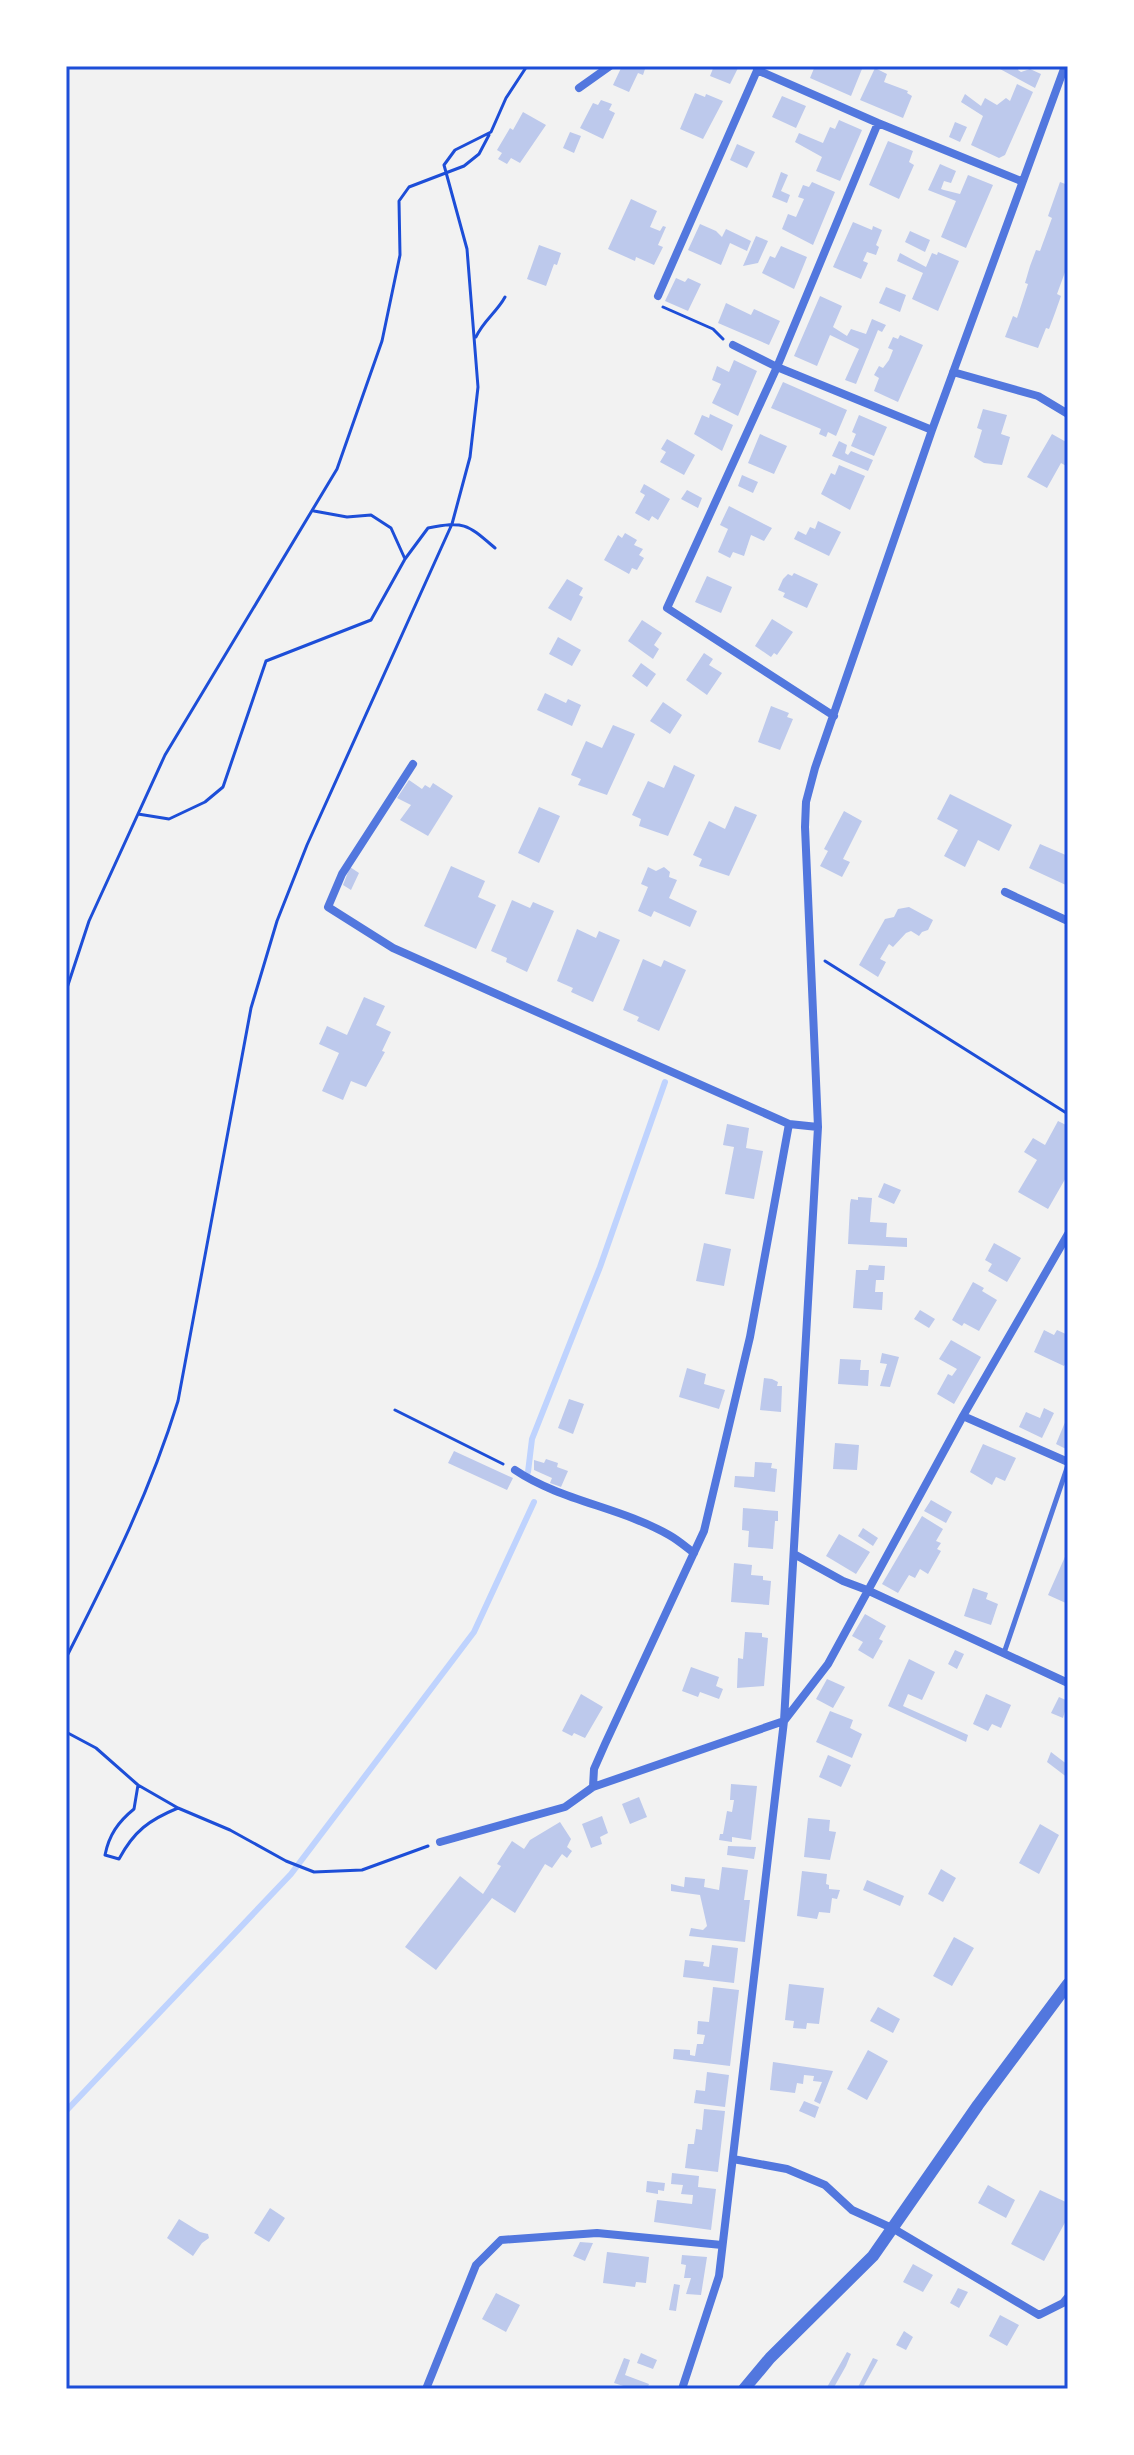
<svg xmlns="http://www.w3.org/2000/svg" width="1134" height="2455" viewBox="0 0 1134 2455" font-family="'IBM Plex Serif',serif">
<rect width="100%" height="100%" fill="#f2f2f2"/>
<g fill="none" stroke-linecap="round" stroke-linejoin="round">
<path stroke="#bfd3fe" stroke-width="6" d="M528,1472l4,-33 68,-172 65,-185
M66,2111l225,-237 183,-242 60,-130"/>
</g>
<path fill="#bdc9ec" d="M622,66h24l-3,9 -5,-2 -9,19 -16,-7z
M714,66h25l-9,18 -20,-8z
M815,66h40l7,3 -11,27 -41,-18z
M1001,66h19l-2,4 3,2 9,-3 11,5 -6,14 -35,-19z
M875,68l12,6 -3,8 24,9 -1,2 5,3 -9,22 -43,-18z
M1017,84l16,8 -28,63 -6,3 -28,-13 12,-29 -22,-14 4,-8 16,12 4,-8 12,7 9,-7 4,3z
M695,93l10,4 1,-3 17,7 -20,38 -23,-10z
M782,96l24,10 -10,22 -24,-11z
M601,100l11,4 -3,6 6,3 -12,26 -23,-11 13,-25 5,2z
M523,112l23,13 -26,38 -9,-5 -4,6 -9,-5 4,-6 -5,-3 13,-22 3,2z
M839,120l23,10 -22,51 -24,-10 6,-14 -27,-15 4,-9 24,10 7,-16 5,2z
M955,122l12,5 -7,15 -11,-5z
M570,132l11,4 -7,17 -11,-5z
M888,141l25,10 -4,11 5,3 -15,34 -30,-14z
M737,144l18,8 -8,16 -17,-8z
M940,164l16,7 -5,12 -7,-2 -3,8 3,1 16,4 8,-19 25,10 -27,63 -25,-11 15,-36 -28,-11z
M781,172l7,3 -7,16 9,4 -3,8 -15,-6z
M812,182l23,10 -22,53 -31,-16 6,-15 8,3 8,-18 -6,-2 5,-12 6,2z
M1060,182l8,3v79l-11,30 4,2 -6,17 -6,16 -3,-1 -8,20 -33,-11 8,-21 4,2 11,-34 -3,-1 5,-17 6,-16 4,1 12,-33 -4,-2z
M631,199l26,12 -7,16 10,4 3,-5 3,1 -8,18 5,2 -9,18 -18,-8 -1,4 -27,-12z
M853,222l19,8 1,-4 9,4 -6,15 3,2 -3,8 -9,-3 -4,9 5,2 -7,16 -28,-12z
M700,224l16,7 6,6 4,-8 25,12 -4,10 -17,-8 -9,22 -33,-15z
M910,231l20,9 -5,12 -20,-10z
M756,236l12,5 -10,22 -15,3z
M539,245l22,8 -4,12 -3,-1 -8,22 -19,-7z
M781,246l26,11 -13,32 -32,-16 8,-17 5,2z
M938,252l21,9 -21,50 -26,-12 11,-26 -26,-12 3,-8 26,14 6,-14 5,2z
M676,278l9,4 3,-4 13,6 -13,27 -23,-10z
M886,287l20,8 -6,17 -21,-9z
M820,296l22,10 -9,21 14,9 4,-7 15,5 6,-15 14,6 -4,7 -4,-2 -22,54 -11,-4 14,-31 -29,-14 -13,31 -23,-10z
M726,303l25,12 3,-6 26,12 -11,24 -51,-22z
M900,335l23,10 -25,57 -24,-11 5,-13 -5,-3 5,-9 4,2 6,-8 4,-10 -5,-2 5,-11 5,2z
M734,360l23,11 -19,45 -26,-13 9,-19 -9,-4 5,-14 12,6z
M783,382l64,28 -11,26 -8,-4 -2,5 -7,-3 2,-5 -50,-21z
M983,409l24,6 -6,19 9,3 -8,28 -18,-2 -10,-6 8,-27 -5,-2z
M710,414l23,11 -11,26 -28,-17 8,-19 7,3z
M859,415l28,12 -13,29 -23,-10 5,-12 -4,-2z
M760,434l27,12 -13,28 -26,-11z
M1052,434l16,9v24l-7,-4 -14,25 -20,-11z
M667,439l28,16 -11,20 -24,-13 6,-10 -5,-3z
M839,441l8,4 -2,8 3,2 3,-4 22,9 -5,11 -36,-15z
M839,465l26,11 -15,34 -29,-16 10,-21 4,2z
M742,475l16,7 -5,11 -15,-7z
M644,484l26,15 -12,21 -6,-4 -3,5 -14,-8 10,-18 -5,-3z
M687,490l15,8 -4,10 -17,-9z
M729,506l43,22 -8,13 -13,-6 -7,21 -11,-4 -3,6 -12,-6 10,-23 -8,-4z
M818,521l23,11 -12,24 -35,-17 4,-8 8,4 4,-8 5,2z
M625,533l12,7 -3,5 9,4 -4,6 5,3 -7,12 -5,-2 -3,6 -25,-14 14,-25 4,3z
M794,573l24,11 -11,24 -24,-11 2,-4 -7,-3 5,-11 5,-5 4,2z
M707,576l25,11 -11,26 -26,-11z
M567,579l16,9 -4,7 4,2 -12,24 -23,-13z
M772,619l21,13 -16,23 -3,-2 -3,4 -16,-11z
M642,620l20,13 -8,12 5,4 -6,10 -25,-18z
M558,637l23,13 -9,16 -23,-12z
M704,653l9,6 -4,6 13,8 -15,22 -21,-15z
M641,663l15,11 -9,13 -15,-11z
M545,693l21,10 2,-4 13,6 -9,21 -35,-16z
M663,702l19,13 -12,19 -20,-13z
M771,706l18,7 -2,4 6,2 -13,31 -22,-8z
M613,725l22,9 -28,61 -29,-10 3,-6 -10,-4 15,-34 16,7z
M674,765l21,10 -27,61 -29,-10 2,-7 -9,-4 16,-34 16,7z
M409,780l13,9 3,-4 5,3 3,-5 20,13 -25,40 -28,-16 11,-15 -14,-7z
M950,794l62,31 -13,26 -21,-11 -13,27 -21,-11 14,-26 -21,-11z
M735,806l22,9 -28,61 -30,-10 3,-7 -9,-4 16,-34 16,8z
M539,807l21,9 -21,47 -21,-10z
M844,811l18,10 -19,38 7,3 -8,15 -22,-11 8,-15 -4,-2z
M1040,844l28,12v30l-39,-18z
M451,866l34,15 -7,16 18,8 -20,44 -52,-23z
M350,867l9,6 -8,17 -8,-5z
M648,867l8,4 8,-4 6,5 -1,5 8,3 -8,18 28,13 -7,16 -36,-16 -3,6 -13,-6 10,-24 -7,-3z
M512,900l18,8 3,-6 21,9 -27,61 -21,-10 1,-4 -16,-7z
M909,907l24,13 -5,10 -6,2 -3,4 -8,-5 -5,2 -13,14 -4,-3 -9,15 6,3 -8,15 -19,-12 26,-46 9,-2 4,-8z
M577,929l19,9 3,-7 21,9 -27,62 -22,-10 2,-4 -16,-7z
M643,959l18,8 3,-7 22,10 -27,61 -22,-10 2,-4 -16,-7z
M364,997l21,9 -9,19 15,7 -9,19 3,1 -19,35 -15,-6 -8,19 -21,-9 17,-38 -20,-9 8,-18 20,9z
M1058,1121l10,5v48l-20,35 -30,-17 19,-32 -13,-8 9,-14 12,7z
M727,1124l22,4 -3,20 17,3 -9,48 -29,-5 9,-47 -11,-2z
M884,1183l17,7 -7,14 -16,-7z
M858,1197l14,1 -2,24 17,1 -1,14 21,1v9l-59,-3 2,-40 1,-5 7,1z
M704,1243l27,6 -7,37 -28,-5z
M994,1243l27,15 -14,24 -19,-11 4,-7 -7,-4z
M869,1265l16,1 -1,14h-8l-1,12h8l-1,18 -29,-2 3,-38h12z
M973,1282l11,6 -2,3 15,9 -18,31 -15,-8 -2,3 -10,-6z
M920,1310l15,9 -6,9 -15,-9z
M1044,1330l10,5 3,-5 11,5v24l-4,7 -30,-14z
M951,1340l30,17 -27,47 -17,-10 11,-20 4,2 5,-7 -18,-10z
M882,1353l17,4 -9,30 -10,-1 7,-22 -7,-1z
M840,1359l21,1 -1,10h9l-1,16 -30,-2z
M687,1368l19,6 -2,10 21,6 -6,19 -40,-12z
M764,1378l8,1 6,3 -1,4h5l-1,26 -21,-2z
M569,1399l15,5 -11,30 -15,-6z
M1044,1408l10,5 -12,25 -23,-11 7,-15 14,6z
M1068,1415v35l-12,-6z
M835,1443l24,2 -2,25 -24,-1z
M983,1444l33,14 -11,23 -9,-4 -4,8 -22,-13z
M454,1451l59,27 -6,12 -59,-27z
M546,1459l12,4 -1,4 11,4 -7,16 -11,-4 2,-5 -18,-8v-10l10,3z
M755,1462l17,1 -1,5 6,1 -2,23 -41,-5 1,-11 19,1z
M931,1500l21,12 -6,11 -22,-12z
M743,1508l35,3v10h-3l-2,28 -25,-2 1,-16 -7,-1z
M922,1516l21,13 -7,12 5,2 -4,6 4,2 -13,23 -8,-5 -5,9 -6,-3 -11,18 -16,-9z
M863,1528l15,10 -5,8 -15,-10z
M839,1534l31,18 -14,22 -30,-18z
M1068,1550v54l-20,-9z
M734,1563l18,2 -1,10 12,1v4l8,1 -2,24 -38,-3z
M973,1588l15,5 -2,6 12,5 -7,21 -27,-9z
M865,1614l21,12 -7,13 4,2 -10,18 -15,-9 5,-8 -11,-6z
M745,1632l17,1v4l6,1 -4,48 -27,2 1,-30 5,1z
M955,1650l9,4 -7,15 -9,-5z
M909,1659l26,13 -13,28 -14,-6 -5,12 65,29 -2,7 -78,-36z
M691,1667l28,10 -3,9 7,3 -4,10 -19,-7 -2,5 -16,-6z
M827,1679l18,8 -12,21 -17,-9z
M581,1694l22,13 -18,31 -11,-5 -2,3 -10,-5z
M986,1694l25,11 -10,23 -9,-4 -4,7 -15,-7z
M1059,1697l9,4 -5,17 -12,-5z
M830,1711l23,9 -3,8 12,6 -10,24 -36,-16z
M1051,1752l17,13v13l-21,-16z
M828,1755l23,10 -10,22 -22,-10z
M731,1784l26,2 -6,54 -19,-3v5l-13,-2 1,-6h3l4,-23 5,1 2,-12h-4z
M639,1797l8,20 -17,7 -8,-20z
M602,1816l6,17 -8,4 2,7 -11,4 -9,-24z
M808,1818l22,2 -1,11 7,1 -6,28 -26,-3z
M560,1822l11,17 -4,8 5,4 -5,7 -5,-4 -10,14 -7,-4 -30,49 -23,-15 -56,72 -31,-23 55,-71 23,18 18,-28 -4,-2 15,-23 12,8 6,-9z
M1040,1824l19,11 -20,39 -20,-11z
M728,1846l28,1 -2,12 -27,-4z
M722,1867l26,3 -4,30h6l-5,42 -56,-6 2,-8 12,2 4,-4 -7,-31 -29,-4v-7l13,3 1,-10 20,2 -1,8 15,3z
M941,1869l15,9 -13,24 -15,-8z
M802,1871l25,3 -1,10 3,1v4l11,1 -3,9 -5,-1 -2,15 -11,-1 -2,7 -20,-3z
M867,1880l37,16 -4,10 -37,-16z
M954,1937l20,11 -22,38 -19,-10z
M712,1945l26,3 -4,35 -51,-6 2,-17 19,2 -1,4 6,1z
M789,1984l35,4 -5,36 -12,-1 -1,6 -13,-1 1,-7 -9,-1z
M713,1987l26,3 -9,76 -57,-7 1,-10 16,1v5l5,1 2,-12h6l2,-9 -8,-1 1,-13 11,1z
M878,2007l22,12 -7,14 -23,-12z
M868,2050l20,11 -21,39 -20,-11z
M773,2062l60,9 -13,33 -6,-3 8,-19 -9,-1 1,-5 -10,-1 -1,9 -6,-1 -2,10 -25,-3z
M707,2072l22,3 -4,32 -31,-4 2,-13 9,1z
M804,2101l15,6 -4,11 -16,-7z
M704,2109l21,2 -7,61 -33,-4 3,-24h6l2,-15 6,1z
M672,2173l27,3 -1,11 18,2 -5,41 -57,-8 3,-22 35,4 1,-9 -12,-1 2,-9 -12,-1z
M647,2181l18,2 -1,8 -6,-1v4l-12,-2z
M988,2185l27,15 -9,18 -28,-15z
M1040,2190l28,13v14l-24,44 -33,-17z
M270,2208l15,10 -16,24 -15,-9z
M179,2219l21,13 8,2 1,4 -7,5 -9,13 -26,-18z
M580,2242l13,1 -8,18 -12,-5z
M607,2252l42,5 -3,26 -10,-1 -1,5 -32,-4z
M682,2255l25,2 -6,38 -15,-1 5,-16h-7l2,-13 -5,-1z
M913,2264l20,11 -10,17 -20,-10z
M674,2284l6,1 -4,26 -7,-1z
M958,2288l10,4 -9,16 -9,-5z
M496,2293l24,12 -14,27 -24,-13z
M1000,2315l19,10 -12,21 -18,-10z
M904,2331l9,6 -7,13 -10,-5z
M847,2352l4,2 -5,12 -13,23h-7z
M641,2353l16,7 -4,9 -16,-6z
M624,2358l6,2 -5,15 24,9 -2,5h-14l-19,-6z
M873,2358l5,2 -16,29h-5z"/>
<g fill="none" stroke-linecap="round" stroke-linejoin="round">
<path stroke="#1d4ed8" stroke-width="3" d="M663,307l50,22 10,10
M476,337c7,-16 21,-25 29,-40
M314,511l33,6 24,-2 20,13 14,31
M138,814l31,5 36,-17 18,-15 43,-126 105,-41 34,-61 23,-31c37,-7 39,-4 67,20
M825,961l243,153
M66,991l23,-70 76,-166 172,-286 45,-128 18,-86 -1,-54 10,-14 55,-21 15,-12 10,-19
M395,1410l108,54
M66,1658c44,-87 83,-163 112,-257l73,-393 26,-87 30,-76 145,-321 18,-67 8,-70 -11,-138 -23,-84 11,-15 36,-18 15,-34 21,-32
M66,1732l30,16 42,37 40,23 52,22 56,31 28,11 48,-2 66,-24
M138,1785l-4,24c-16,13 -25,26 -29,46l14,4c15,-28 30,-39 59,-51"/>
<path stroke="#5277de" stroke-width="5" d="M1004,1653l64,-188"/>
<path stroke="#5277de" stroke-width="8" d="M757,70l121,53 143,58
M579,88l31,-22
M658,296l101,-230
M733,345l44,22 155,63
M953,372l85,24 30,18
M834,716l-167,-108 110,-241 101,-244
M413,764l-71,110 -14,33 65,41 396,176
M1005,892l63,29
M963,1416l105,46
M515,1470c46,31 105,37 154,65 9,5 17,12 25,18
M794,1554l49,27 24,9 201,93
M593,1787l1,-18 11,-25 99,-213 46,-194 39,-213 29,3
M440,1842l125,-35 28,-20 191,-66 44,-57 135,-248 105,-182
M733,2159l54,10 38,16 27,25 42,19 145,86 24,-12 5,-6
M426,2389l50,-124 25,-25 96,-7 125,12
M682,2389l37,-113 65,-555 34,-594 -13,-300 1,-25 9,-34 117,-338 133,-364"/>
<path stroke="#5277de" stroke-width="12" d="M744,2389l26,-31 103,-102 105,-151 90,-121"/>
</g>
<rect width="1134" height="2455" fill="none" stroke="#ffffff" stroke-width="136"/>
<rect x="68" y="68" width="998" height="2319" fill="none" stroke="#1d4ed8" stroke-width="3"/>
</svg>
